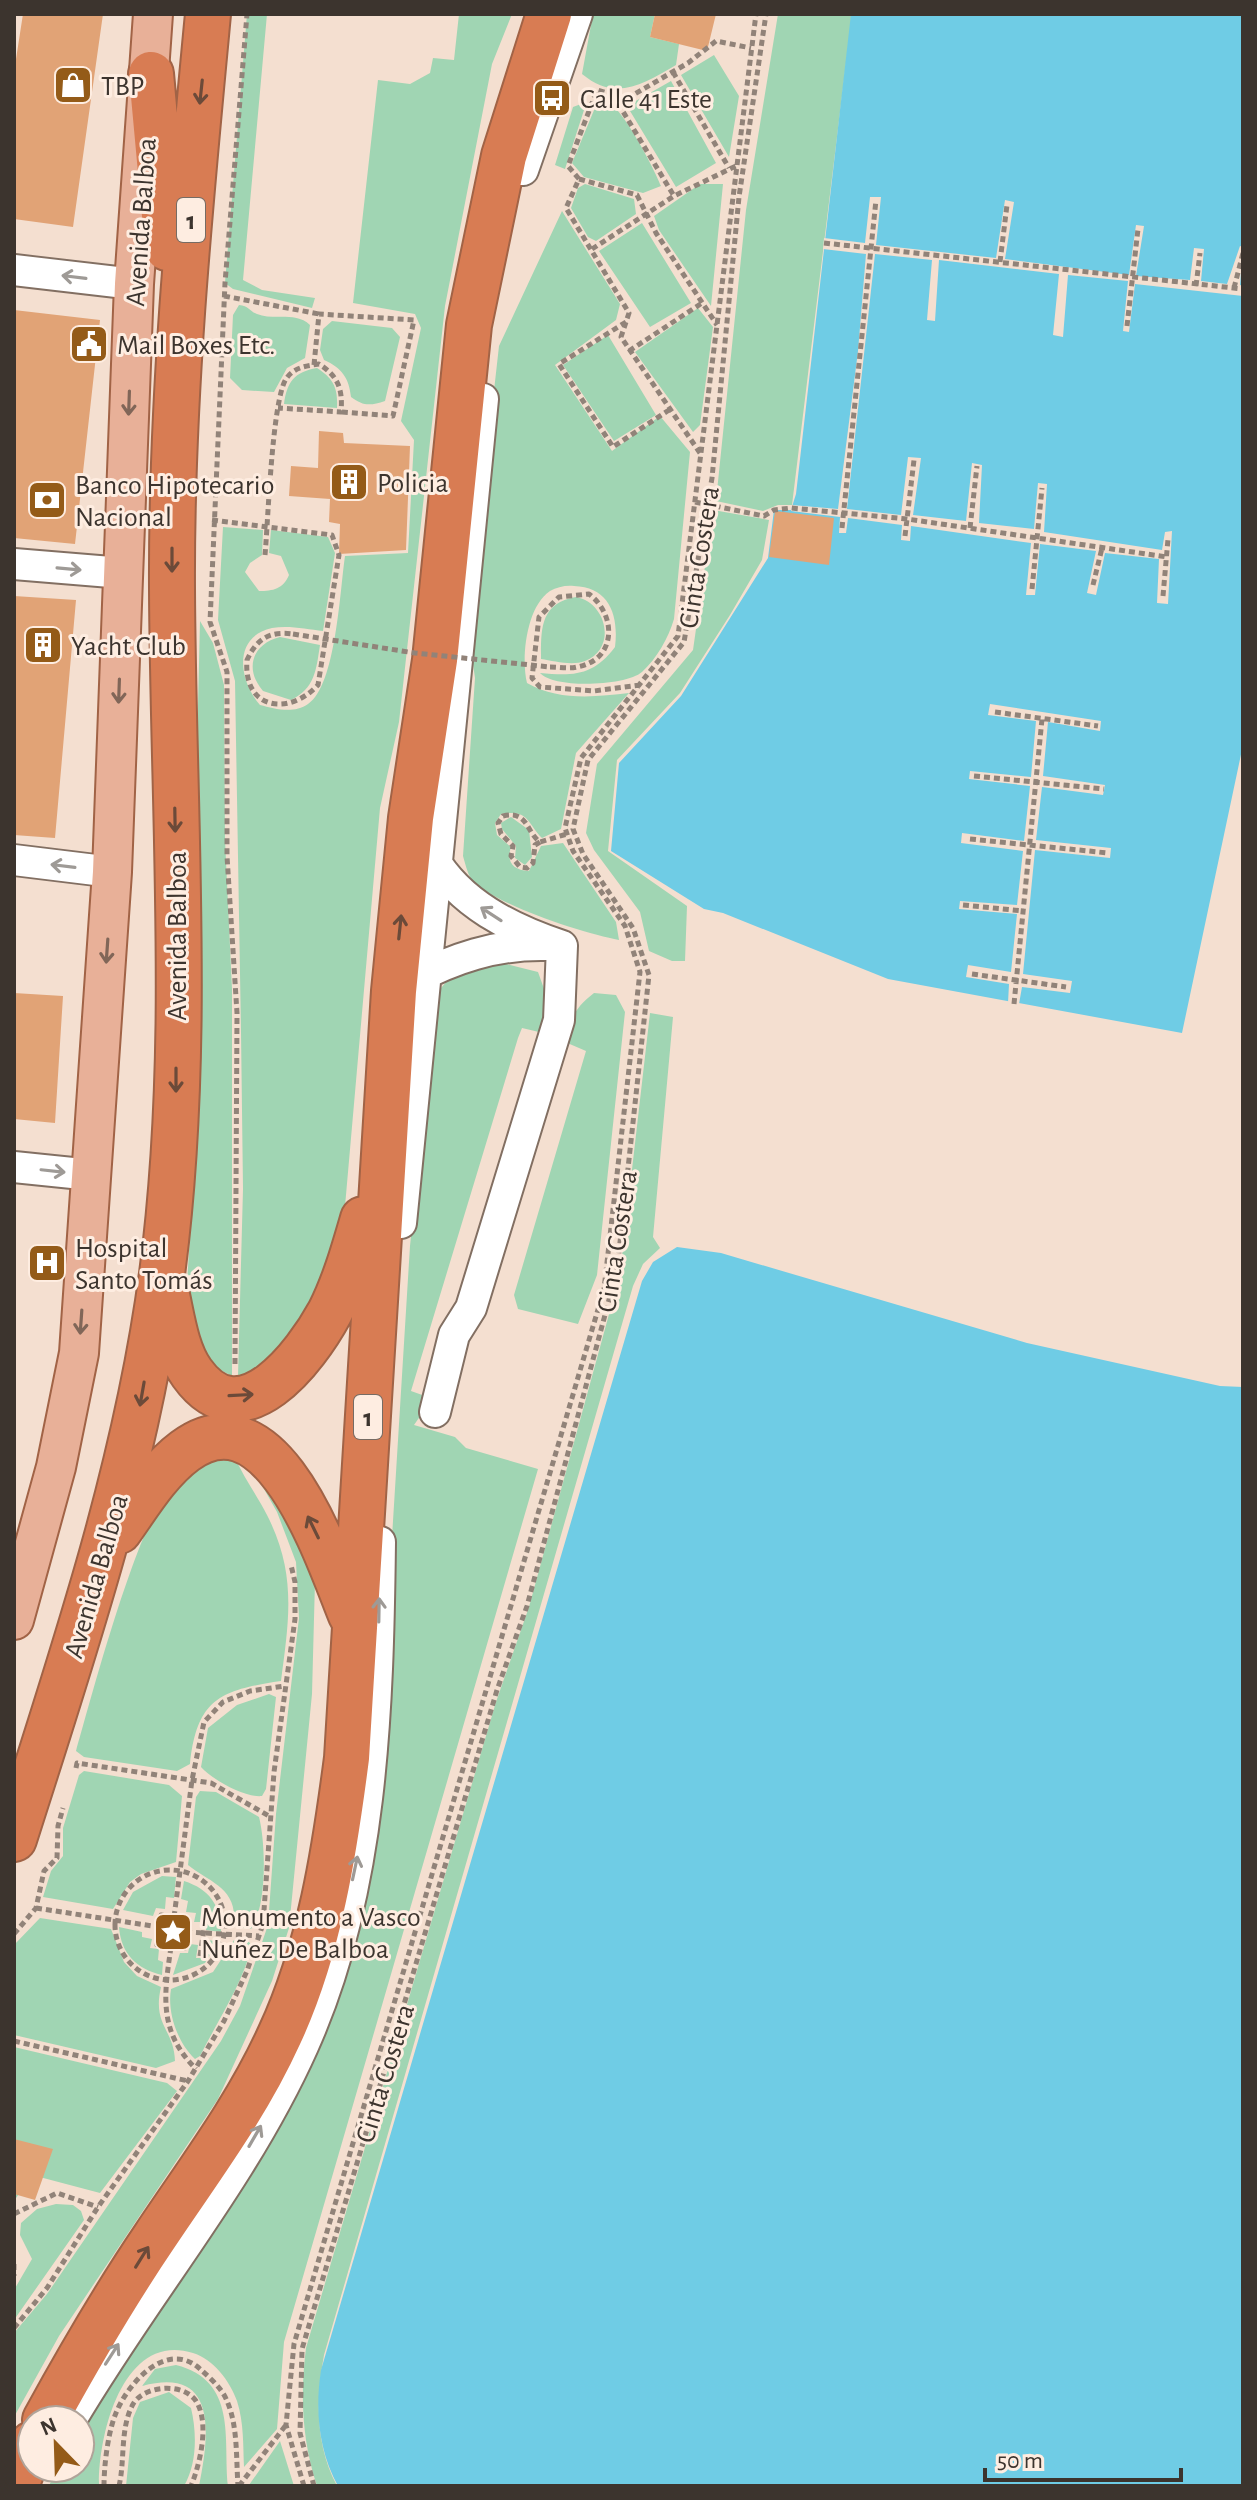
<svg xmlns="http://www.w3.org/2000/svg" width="1257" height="2500" viewBox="0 0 1257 2500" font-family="'Alegreya Sans',sans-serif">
<rect width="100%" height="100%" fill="#f4dfd0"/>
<path fill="#a0d5b3" d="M247,14h20l-24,266 19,10 53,8 -3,10 -79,-19 -8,-6z
M459,14h53l-20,50 -47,242 -46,416 -19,86 -37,421 -33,84 -34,43 -28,19 -10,1 5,-187 -2,-157 -6,-351 -17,-61 5,-93 40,3 -1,25 -12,8 -5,9 14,19c14,0 24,-2 30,-16l-8,-19 -12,-3 2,-23 57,7 7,16 -12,78c-16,-2 -35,-6 -51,-3 -40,9 -33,53 -12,77 15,4 34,9 48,-1 28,-18 32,-115 37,-148l63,-3 6,-113 -13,-19 20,-93 -6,-14 -62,-11 25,-223 32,4 20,-11 3,-15 21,2z
M593,14h62l-5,23 29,7 -3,21c-33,19 -60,37 -94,9z
M778,14h74l-60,491h-14l-15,6 -47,-10 30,-291z
M714,55l25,41 -10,61 -48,-82z
M671,81l45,82 -40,24 -49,-81z
M604,99c17,5 50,69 57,87l-18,7 -59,-16 -12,-14 25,-60z
M581,104l3,6 -19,59 -10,-4 18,-58z
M585,184l49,15 2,15 -40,27 -8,-4 -17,-29 7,-20z
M700,184h23l-12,122 -52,-76 -5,-14z
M562,211l58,93 -4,16 -61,45 57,86 48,-35 30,36 -16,167c-6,20 -17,39 -32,53 -16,14 -88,17 -102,1 34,3 53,3 75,-26 4,-32 -6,-60 -41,-61 -8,-1 -17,1 -24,5 -24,16 -29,68 -23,92 31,18 68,14 102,10l-53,60 -15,76 -19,9c-15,-15 -13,-29 -41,-24l-6,9 2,12 14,12c-5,15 2,23 18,24l12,-25 22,-3 53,79 3,18c-34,-6 -127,-36 -148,-61 -4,-7 -6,-16 -8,-23l12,-178 -4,-28 2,-72 26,-232z
M642,223l49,80 -41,24 -51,-76z
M239,305c10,1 10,6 18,9 17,7 38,-3 53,11l-5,33 -18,10 -13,24 -32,-2 -12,-12 3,-63z
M698,308l15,19 -13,98 -7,7 -58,-80z
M332,321l60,7 8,9 -15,64c-15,5 -22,5 -34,-4 -2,-19 -9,-29 -27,-37l-4,-10 3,-21z
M608,335l48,80 -42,26 -51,-76z
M317,368c17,11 21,20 20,40l-53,-4c3,-22 10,-32 33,-36z
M713,510l56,10 -7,40 -32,55 -50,78 -63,67 -9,91 79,55 -2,55h-13l-23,-10 -9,-39 -46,-62 -8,-17 11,-69 96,-114z
M576,597c30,5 42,51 9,64 -13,5 -31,0 -44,-2 0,-30 -1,-56 35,-62z
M200,621l13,22 11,42 1,155 7,149v387l-26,-13 -20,-62 15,-250 -9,-89z
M280,637l40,8c-4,26 -5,43 -29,55l-28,-9c-19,-22 -11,-47 17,-54z
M511,817l18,13 3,27 -7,8 -10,-7 1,-12 -14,-17 -1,-6z
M494,961l44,11 10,28 -9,32 -17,-4 -4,10 -107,353 14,5 -2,16 -9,13 41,12 11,11 72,21 -254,873 -7,87 -33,38c-1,-22 0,-44 -7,-66 -7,-20 -24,-42 -44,-48 -70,-22 -95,82 -94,133h-50l8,-18h23v-48l139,-212 169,-606 22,-356 26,-252 16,-19z
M594,993l22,2 9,17 -28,263 -19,49 -60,-15 -4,-14 72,-244 -21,-9c5,-24 10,-34 29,-49z
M650,1013l23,4 -20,220 7,11 -17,16 -10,22 -309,1069c-8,44 -9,90 13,131h-20c-15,-46 -17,-90 -11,-138l190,-646 33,-95 91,-333z
M234,1455c9,22 23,40 33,60 30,59 22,104 14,166 -61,9 -84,18 -91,83l-13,7 -93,-14 -8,-6c16,-55 66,-249 106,-279 12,-9 37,-12 52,-17z
M247,1459l36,39 32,83 -3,113 -23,234 -17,53 -54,118 -159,237 -45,81v-84l33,-39 174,-253 19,-35 28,-81 8,-111 23,-196 -3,-56 -19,-50z
M269,1694l7,3 -10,92 -4,7c-17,2 -49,-16 -61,-29l7,-39 29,-23z
M84,1771l85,14 13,11 -6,66 -35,12 -11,8 -17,27 -70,-12 8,-26 12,-15v-28l16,-53z
M200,1791l16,1 43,25c7,27 8,90 -8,112l-18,-3c7,-37 -24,-44 -45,-61l8,-68z
M162,1876l14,1 -2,21 -8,-1 -1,12 -9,-1 -3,8 -30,-6 10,-18z
M184,1881c25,8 37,24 37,51l-15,-2 3,-22 -4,-1 -5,15h-6l2,-9 -10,-1 2,-11 -7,-2z
M40,1918l71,11 13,33 13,14 24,11c-9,38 13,42 14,74l-19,7 -142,-33v-90z
M119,1927l23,5v5l10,2 -2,9 9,1 -1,11 5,2 -1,13c-25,-6 -41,-21 -43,-48z
M205,1940l13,1 -13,22 -32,12 7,-22h8l2,-9 8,1 -2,13h6z
M234,1940l15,2 3,4c-10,39 -34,74 -52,110l-5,3c-18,-17 -28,-47 -24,-70l42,-17z
M14,2047l153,36 10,8 -77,102 -68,-18 -18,26z
M56,2204l17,1 8,6 3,9 -70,100v-30l18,-31 -12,-24 1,-12 16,-14z
M176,2365c62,16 47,74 52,121h-29c10,-50 20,-121 -57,-100l13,-17z
M169,2392l22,16c6,25 6,56 -7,78h-58l7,-68 7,-16z
M280,2441l14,45h-45v-1z"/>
<path fill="#6fcce5" d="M851,14h392v731l-61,288 -294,-54 -165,-66 -19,-4 -93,-58 8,-88 62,-67 87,-138 6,-48h17l5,-16z
M677,1247l44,6 306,90 193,43 23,1v1099h-905c-20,-36 -23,-77 -17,-116l321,-1089 11,-19z"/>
<path fill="#f4dfd0" d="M870,197h11l-5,48 120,13 9,-58 9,2 -9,57 124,16 7,-50 8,1 -8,50 54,4 4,-32 10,1 -3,32 26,3 13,-38 3,1 -3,38 3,1v10l-108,-12 -6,48 -6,-1 5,-50 -60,-6 -5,62 -10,-2 6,-61 -120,-14 -4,61 -8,-1 5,-60 -57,-6 -28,255 54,6 7,-58 13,1 -8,57 53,6 6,-58 10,2 -3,58 55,6 4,-46 9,1 -3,48 118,18 3,-18 7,-1 -4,73 -11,-1 2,-44 -54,-6 -9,42 -9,-2 9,-42 -56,-7 -5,51h-9l5,-52 -120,-17 -1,15 -9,-1 1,-15 -54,-7 -2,15h-7l1,-16 -49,-6 1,-6 46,4 20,-158 8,-97 -43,-5 1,-11 41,5z
M990,704l111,17 -1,10 -52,-9 -5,54 62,9 -2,10 -61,-8 -6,53 75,8 -1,10 -75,-8 -12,124 49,7 -2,12 -48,-6 -3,17 -11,-1 1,-19 -43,-7 2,-12 43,7 6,-58 -58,-5 1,-8 57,4 6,-54 -62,-8 1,-10 62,8 6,-55 -61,-7 1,-8 61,6 5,-56 -48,-6z"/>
<path fill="#e1a376" d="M23,14h80l-30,213 -59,-8v-147z
M655,14h61l-9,37 -57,-14z
M14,310l86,10 -25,224 -61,-6z
M319,431l24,2 1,10 66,3 -4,104 -67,4 1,-30 -11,-2 1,-23 -41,-3 2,-30 27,2z
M775,511l59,7 -5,47 -60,-8z
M14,596l62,4 -21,238 -41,-3z
M14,993l49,3 -8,127 -41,-4z
M14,2139l39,10 -18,51 -21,-6z"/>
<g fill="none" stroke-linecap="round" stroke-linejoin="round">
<defs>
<path id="minor" d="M523,170l54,-156
M14,270l120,14
M14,564l109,9
M432,856c28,48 79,73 130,90
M14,860l98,12
M409,982c44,-24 87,-38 137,-37
M14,1167l78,8
M401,1223l82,-824
M435,1412l19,-77 17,-27 88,-288 3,-74
M71,2420c74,-126 172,-240 232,-374 70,-155 75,-337 77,-504"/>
<path id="major" d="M14,1620l42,-153 23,-114 33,-481 22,-588 19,-270"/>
<path id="highway" d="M151,74l16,174
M166,1291c6,26 10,60 26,82 50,70 114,-17 138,-61 15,-30 24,-62 33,-93
M119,1531c20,-28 39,-60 66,-80 88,-65 143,108 166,164
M14,1839c59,-186 122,-370 148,-565 30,-226 11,-458 10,-686 -1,-191 18,-384 36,-574
M45,2420c34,-62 70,-124 110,-183 44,-66 92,-129 125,-202 40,-86 55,-184 67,-277l47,-767 17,-173 24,-158 34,-335 35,-169 45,-142
M16,2486l16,-42"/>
</defs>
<use href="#minor" stroke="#826f62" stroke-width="34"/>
<use href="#major" stroke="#a16346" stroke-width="42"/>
<use href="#highway" stroke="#a16346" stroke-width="48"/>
<path stroke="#918379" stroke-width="5" stroke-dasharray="6 4" stroke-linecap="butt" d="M673,72l56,96
M613,95l61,101
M579,179l-11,-13 29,-76 29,9 62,-36 28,-22 35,7
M824,243l419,46
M592,249l82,-53 62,-30
M1000,262l7,-57
M1196,286l4,-33
M1234,288l9,-35
M224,296l95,18
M626,322l-67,42 54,83 56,-37
M1127,326l11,-97
M629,351l73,-48
M314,365l5,-51 95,6 -21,96 -51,-4
M700,453l-79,-116 8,-24 -63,-105 13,-29 58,16 19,38 61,92
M695,502l69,14 10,-6 17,-2 116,11 260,38
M212,520l120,15 7,20 -21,130c-30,32 -75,24 -71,-25 10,-22 23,-29 46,-26
M842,528l34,-328
M970,528l7,-62
M905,536l9,-76
M265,555c3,-32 7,-154 21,-176 8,-12 20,-13 33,-15 19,12 24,25 22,48l-63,-4
M1093,585l9,-37
M1032,589l10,-101
M1163,596l5,-57
M550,667c9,0 19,2 27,0 40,-7 40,-52 12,-73l-30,3 -20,20 -7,61 8,9 54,4 46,-6
M995,712l103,14
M974,776l130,13
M970,839l138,14
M540,842l-5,3 -2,18 -6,5 -7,-1 -9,-11 2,-10 -12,-12 -3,-11 5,-7c25,-6 23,16 37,26l27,-8
M963,905l61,6
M972,974l94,13
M1014,1004l28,-285
M235,1364l2,-351 -10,-157v-184l-17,-50 15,-339 22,-269
M76,1768l1,-5 134,20 58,33
M115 1925a55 55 0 1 1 110 0a55 55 0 1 1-110 0Z
M36,1908l123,19
M161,1915l26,4 -2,29 -28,-3z
M174,1917l18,-137 12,-58 19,-20 27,-11 35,-5
M186,1932l73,4
M14,1934l22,-26 8,-37 13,-13 1,-32 5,-18
M171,1947c-7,48 -13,84 25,122
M200,1956l7,-47
M14,2041l174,40
M14,2214l43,-21 41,14
M14,2264v12
M14,2328l33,-40 51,-81 90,-126 36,-60 23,-50 16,-47 11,-152 21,-153v-37l-4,-17
M104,2486c0,-21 4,-54 12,-73 12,-30 50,-73 83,-45 10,9 23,20 28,33 11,25 9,57 11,85
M119,2486c6,-25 1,-56 13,-80 9,-20 50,-25 64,-5 14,22 4,63 -5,85
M239,2486l47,-61
M304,2486l-18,-61 8,-81 310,-1055 36,-317 -15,-46 -52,-75 -8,-23 16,-70 97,-122 78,-622
M314,2486l-14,-53 2,-84 195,-659 30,-84 90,-336 32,-295 -16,-47 -50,-74 -10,-25 15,-69 96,-118 28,-164 27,-281 27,-183"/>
<use href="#minor" stroke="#fff" stroke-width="30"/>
<use href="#major" stroke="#e8b098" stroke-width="38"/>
<use href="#highway" stroke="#d87c53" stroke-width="44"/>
<path stroke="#918379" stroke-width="5" stroke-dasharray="6 4" stroke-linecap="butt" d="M293,634l122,19 135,14"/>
</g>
<defs><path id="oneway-shaft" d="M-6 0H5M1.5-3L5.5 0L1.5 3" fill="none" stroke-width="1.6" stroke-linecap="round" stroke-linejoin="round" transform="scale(2)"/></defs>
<g stroke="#6b4a39">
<use href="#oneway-shaft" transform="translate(201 92) rotate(96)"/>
<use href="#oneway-shaft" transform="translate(172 560) rotate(90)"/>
<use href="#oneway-shaft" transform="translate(175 820) rotate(89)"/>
<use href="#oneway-shaft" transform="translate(400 927) rotate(-84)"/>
<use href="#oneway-shaft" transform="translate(176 1080) rotate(90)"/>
<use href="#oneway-shaft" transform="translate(142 1394) rotate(100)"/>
<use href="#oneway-shaft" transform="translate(241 1395) rotate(-3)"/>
<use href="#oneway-shaft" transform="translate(313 1527) rotate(-116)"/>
<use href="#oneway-shaft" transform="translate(142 2257) rotate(-58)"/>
</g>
<g stroke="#9e9a96">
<use href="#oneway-shaft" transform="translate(74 277) rotate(-173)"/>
<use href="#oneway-shaft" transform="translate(69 569) rotate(5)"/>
<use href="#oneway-shaft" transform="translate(63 866) rotate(-173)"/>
<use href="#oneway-shaft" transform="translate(491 914) rotate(-147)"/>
<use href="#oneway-shaft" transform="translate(53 1171) rotate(6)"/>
<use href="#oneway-shaft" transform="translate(379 1610) rotate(-89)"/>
<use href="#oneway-shaft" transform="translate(355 1868) rotate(-78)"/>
<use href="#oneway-shaft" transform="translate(255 2136) rotate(-60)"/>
<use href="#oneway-shaft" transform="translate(112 2354) rotate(-57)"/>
</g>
<g stroke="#816658">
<use href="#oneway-shaft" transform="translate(129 403) rotate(92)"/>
<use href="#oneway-shaft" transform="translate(119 691) rotate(92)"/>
<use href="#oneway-shaft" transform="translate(107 951) rotate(94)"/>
<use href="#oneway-shaft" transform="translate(81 1322) rotate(94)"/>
</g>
<defs>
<symbol id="shop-square" viewBox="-11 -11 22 22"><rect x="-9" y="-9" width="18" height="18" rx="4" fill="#945b18" stroke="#feede1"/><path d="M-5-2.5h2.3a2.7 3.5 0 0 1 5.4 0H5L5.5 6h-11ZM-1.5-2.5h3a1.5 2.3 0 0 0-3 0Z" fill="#fff"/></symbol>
<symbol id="bus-square" viewBox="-11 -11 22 22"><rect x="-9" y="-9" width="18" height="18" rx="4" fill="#945b18" stroke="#feede1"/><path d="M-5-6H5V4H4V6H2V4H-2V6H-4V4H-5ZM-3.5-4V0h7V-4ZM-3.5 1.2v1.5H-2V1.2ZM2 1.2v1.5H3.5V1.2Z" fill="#fff"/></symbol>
<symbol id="civic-square" viewBox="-11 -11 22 22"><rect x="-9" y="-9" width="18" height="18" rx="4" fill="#945b18" stroke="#feede1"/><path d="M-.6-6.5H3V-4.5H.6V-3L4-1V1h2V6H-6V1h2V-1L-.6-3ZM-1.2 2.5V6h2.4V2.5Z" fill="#fff"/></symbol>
<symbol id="building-square" viewBox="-11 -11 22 22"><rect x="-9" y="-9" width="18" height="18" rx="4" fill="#945b18" stroke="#feede1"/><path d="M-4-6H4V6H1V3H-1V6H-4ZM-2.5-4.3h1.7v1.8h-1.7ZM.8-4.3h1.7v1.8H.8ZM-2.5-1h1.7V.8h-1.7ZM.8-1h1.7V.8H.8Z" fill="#fff"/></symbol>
<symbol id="bank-square" viewBox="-11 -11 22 22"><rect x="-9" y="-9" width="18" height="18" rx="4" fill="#945b18" stroke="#feede1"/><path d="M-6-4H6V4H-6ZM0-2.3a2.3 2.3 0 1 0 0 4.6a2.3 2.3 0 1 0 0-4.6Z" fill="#fff"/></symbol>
<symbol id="hospital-square" viewBox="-11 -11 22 22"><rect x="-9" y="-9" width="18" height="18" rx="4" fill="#945b18" stroke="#feede1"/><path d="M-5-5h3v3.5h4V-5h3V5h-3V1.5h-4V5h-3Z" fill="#fff"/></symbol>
<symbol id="sight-square" viewBox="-11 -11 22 22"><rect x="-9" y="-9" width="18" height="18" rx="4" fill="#945b18" stroke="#feede1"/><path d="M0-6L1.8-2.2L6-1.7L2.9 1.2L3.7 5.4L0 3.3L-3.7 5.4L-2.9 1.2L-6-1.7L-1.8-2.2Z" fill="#fff"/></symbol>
</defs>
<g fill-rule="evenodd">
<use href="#shop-square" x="51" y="63" width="44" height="44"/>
<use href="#bus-square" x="530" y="76" width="44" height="44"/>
<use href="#civic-square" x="67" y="322" width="44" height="44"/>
<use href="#building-square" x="327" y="460" width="44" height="44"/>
<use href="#bank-square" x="25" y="478" width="44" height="44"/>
<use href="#building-square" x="21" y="623" width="44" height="44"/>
<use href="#hospital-square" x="25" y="1241" width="44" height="44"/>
<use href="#sight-square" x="151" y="1910" width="44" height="44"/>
</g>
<g text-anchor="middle" stroke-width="6" stroke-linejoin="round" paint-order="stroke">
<g fill="#feede1" stroke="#766c64" stroke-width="2">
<rect x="177" y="198" width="28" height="44" rx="6"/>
<rect x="354" y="1395" width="28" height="44" rx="6"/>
</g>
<g font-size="26" font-weight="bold" fill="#3c342e">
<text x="191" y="229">1</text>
<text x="368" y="1426">1</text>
</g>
<g font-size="28" fill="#3c342e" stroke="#feede1" text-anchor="start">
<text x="101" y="95">TBP</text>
<text x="580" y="108">Calle 41 Este</text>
<text x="117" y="354">Mail Boxes Etc.</text>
<text x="377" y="492">Policia</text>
<text x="75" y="494">Banco Hipotecario<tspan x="75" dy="32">Nacional</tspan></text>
<text x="71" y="655">Yacht Club</text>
<text x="75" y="1257">Hospital<tspan x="75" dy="32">Santo Tomás</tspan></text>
<text x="201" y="1926">Monumento a Vasco<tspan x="201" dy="32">Nuñez De Balboa</tspan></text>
</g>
<g font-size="28" fill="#3c342e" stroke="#feede1">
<text transform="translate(140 222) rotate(-86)" y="10">Avenida Balboa</text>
<text transform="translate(698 557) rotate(-81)" y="10">Cinta Costera</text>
<text transform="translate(176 936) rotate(-90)" y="10">Avenida Balboa</text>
<text transform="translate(616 1241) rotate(-81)" y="10">Cinta Costera</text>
<text transform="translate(95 1576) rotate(-74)" y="10">Avenida Balboa</text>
<text transform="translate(384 2073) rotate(-73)" y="10">Cinta Costera</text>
</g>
</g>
<rect width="1257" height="2500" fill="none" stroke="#3c342e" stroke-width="32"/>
<g transform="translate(56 2444) rotate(337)"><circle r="38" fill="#feede1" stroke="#b0a399" stroke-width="2"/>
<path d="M0-6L14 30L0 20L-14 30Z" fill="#945b18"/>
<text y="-12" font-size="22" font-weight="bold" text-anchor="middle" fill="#3c342e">N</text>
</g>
<path d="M985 2468v12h196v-12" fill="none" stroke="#3c342e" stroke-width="4"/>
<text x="997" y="2468" font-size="24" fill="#3c342e" stroke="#feede1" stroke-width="6" paint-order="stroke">50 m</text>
</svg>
